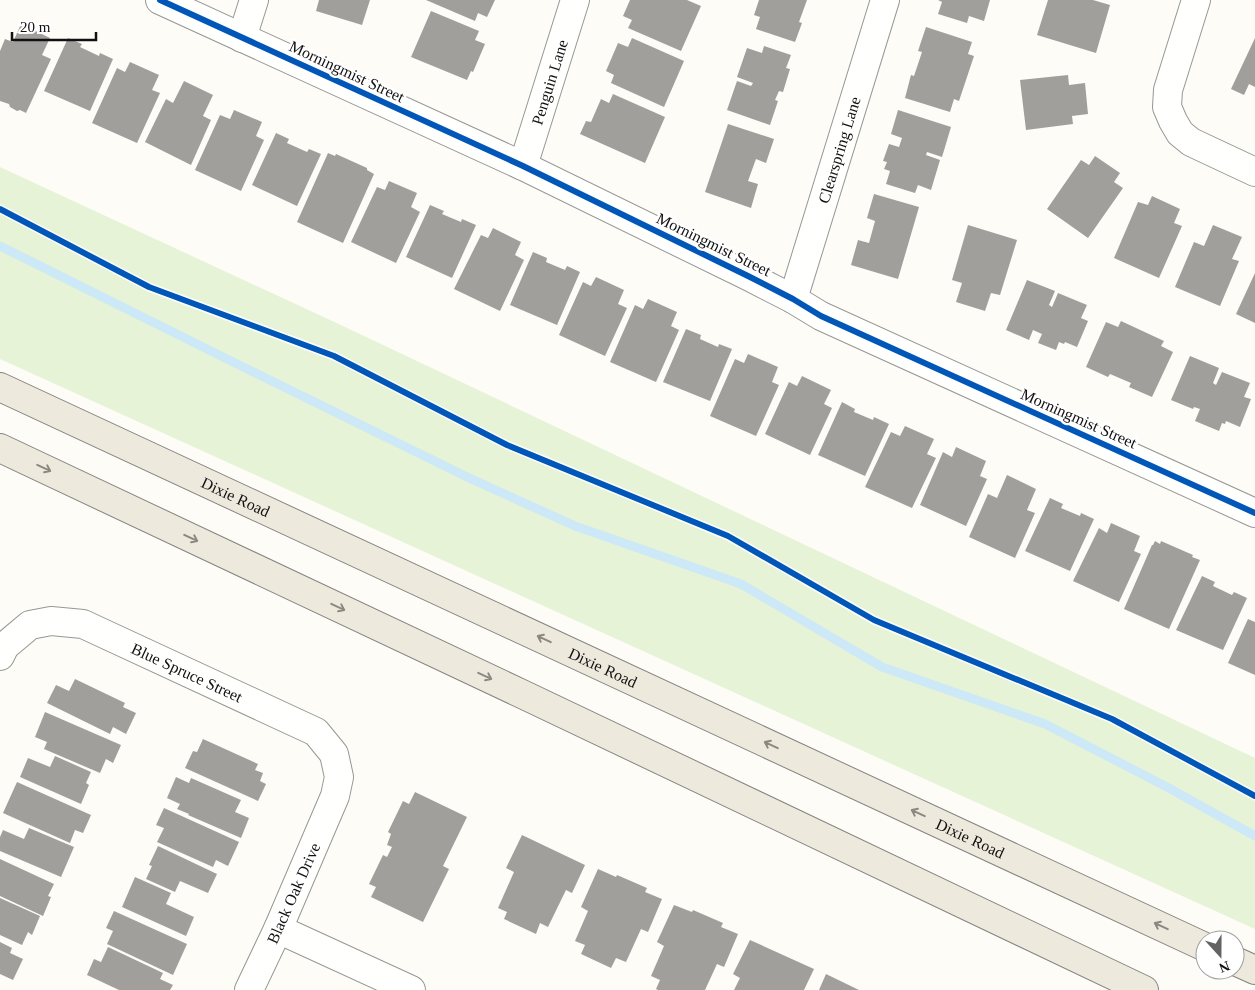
<svg xmlns="http://www.w3.org/2000/svg" width="1255" height="990" viewBox="0 0 1255 990" font-family="Georgia,serif">
<rect width="100%" height="100%" fill="#fdfcf7"/>
<path fill="#e7f3d7" d="M0,167l343,159 912,432v171l-1255,-570z"/>
<g fill="none" stroke-linecap="round" stroke-linejoin="round">
<path stroke="#cde8f7" stroke-width="9" d="M0,246l233,116 234,115 108,49 166,58 141,83 163,57 122,63 88,49"/>
</g>
<path fill="#a19f9c" d="M319,0h51l-8,25 -46,-14z
M426,0h69l-8,17 -9,-4 -3,8z
M630,0h57l14,6 -20,45 -53,-23 4,-8 -9,-4z
M759,0h48l-8,22 3,1 -7,19 -39,-13 4,-12 -6,-2z
M938,0h52l-6,21 -15,-5 -2,7 -29,-9 4,-12z
M1048,0h45l17,5 -14,48 -59,-18z
M431,11l48,20 -4,9 10,4 -12,28 -2,-1 -4,9 -56,-23z
M21,24l29,14 -8,17 9,4 -25,54 -6,-3 -3,1 -7,-4 -1,-3 -9,-3v-50l5,-12 8,3z
M926,27l46,15 -4,12 6,2 -15,45 -5,-2 -4,13 -45,-14 6,-23 3,1 8,-24 -4,-1z
M68,38l14,6 -2,3 19,9 1,-3 13,6 -23,52 -46,-20z
M632,38l52,23 -20,46 -53,-24 3,-8 -8,-4 12,-28 10,4z
M1255,38v49l-6,-3 -5,11 -13,-6z
M764,46l27,9 -5,13 4,1 -7,23 -4,-1 -4,9 3,1 -8,24 -43,-15 10,-29 14,5 2,-3 -16,-6 10,-29 15,5z
M130,62l29,13 -7,15 8,3 -23,50 -45,-20 25,-55 8,4z
M1068,75l1,10 16,-2 3,31 -16,2 1,8 -47,6 -6,-50z
M184,81l29,14 -10,21 8,4 -20,45 -46,-23 21,-43 7,4z
M613,94l52,23 -20,46 -65,-29 6,-13 5,1 10,-23 8,4z
M234,110l28,12 -6,14 8,4 -23,51 -46,-21 25,-55 10,4z
M898,110l53,17 -9,30 -15,-5 -1,3 14,5 -9,30 -13,-5 -3,8 -29,-9 4,-13 -6,-2 3,-7 -4,-1 6,-17 10,3 3,-9 -11,-4z
M728,124l46,15 -8,24 -10,-4 -8,22 10,3 -7,24 -46,-16z
M276,133l13,6 -2,4 20,9 2,-3 12,5 -24,52 -45,-21z
M328,153l7,3 1,-2 31,14v2l7,4 -31,69 -46,-21z
M1095,156l25,17 -6,9 9,6 -35,50 -41,-29 34,-49 8,5z
M389,181l28,12 -6,14 9,5 -24,51 -45,-21 26,-55 8,3z
M874,194l45,13 -21,72 -47,-14 7,-25 11,3 6,-22 -8,-3z
M1152,196l28,13 -6,14 8,3 -23,52 -45,-20 24,-56 10,3z
M430,205l14,6 -2,3 19,8 1,-3 14,6 -24,53 -46,-21z
M968,225l49,15 -17,55 -9,-2 -6,18 -29,-9 6,-19 -10,-3z
M1213,225l29,12 -10,22 7,2 -19,45 -45,-19 19,-45 10,4z
M493,228l28,14 -6,13 9,5 -24,51 -46,-22 27,-54 7,3z
M533,252l14,6 -1,4 19,8 2,-4 13,6 -23,53 -47,-20z
M1255,273v50l-19,-9z
M596,277l28,13 -6,14 9,4 -22,48 -46,-21 24,-53 8,4z
M1027,280l28,11 -6,14 3,2 6,-14 29,12 -6,13 7,3 -11,26 -12,-5 -1,2 -5,-2 -3,8 -18,-7 4,-9 -9,-4 -4,10 -23,-10z
M648,299l29,13 -6,14 8,4 -23,52 -46,-20 25,-57 8,4z
M1121,321l43,20 -3,5 12,6 -21,45 -23,-10 2,-4 -21,-9 -2,3 -22,-10 20,-45 12,5z
M686,329l15,6 -1,4 18,8 1,-3 13,5 -22,52 -47,-19z
M748,354l30,13 -6,15 7,3 -23,51 -46,-20 25,-57 9,4z
M1190,356l29,12 -6,15 3,2 6,-13 28,11 -6,14 7,2 -11,28 -14,-6 -1,3 -3,-1 -3,8 -24,-10 5,-12 -6,-2 -1,2 -22,-9z
M802,376l29,14 -7,14 8,4 -22,47 -45,-21 24,-52 8,4z
M842,402l13,7 -1,3 19,8 1,-3 15,7 -24,52 -47,-21z
M905,426l29,13 -7,15 9,4 -24,50 -47,-21 26,-55 9,4z
M956,447l30,14 -6,15 7,3 -21,47 -46,-21 23,-53 9,5z
M1007,475l29,14 -9,21 8,3 -20,45 -46,-21 19,-43 9,4z
M1050,498l13,6 -2,4 19,8 1,-3 13,6 -24,52 -45,-20z
M1111,523l29,13 -6,15 7,3 -22,48 -46,-21 26,-53 8,5z
M1155,541l5,3 1,-3 32,14 -1,2 8,3 -31,69 -45,-20 28,-64h1z
M1202,576l13,6 -2,4 19,9 2,-3 13,6 -24,52 -47,-20z
M1248,619l7,3v53l-27,-12z
M75,679l50,24 -2,4 13,6 -10,21 -13,-7 -3,7 -63,-31 9,-18 13,6z
M45,712l76,33 -8,18 -7,-4 -6,14 -56,-24 3,-7 -12,-5z
M203,739l55,25 -3,6 8,3 -3,8 6,3 -8,17 -73,-33 8,-17 4,1z
M55,756l36,16 -5,11 3,2 -8,19 -61,-27 8,-19 22,9z
M176,777l13,6 2,-5 50,22 -6,12 14,6 -8,20 -53,-23 1,-1 -12,-5 3,-5 -13,-6z
M17,782l74,33 -8,18 -8,-3 -5,13 -67,-30z
M415,792l52,25 -24,49 6,3 -26,53 -52,-25 5,-10 -7,-3 14,-29 4,2 5,-10 -5,-2 4,-11 -3,-2 15,-31 6,3z
M164,808l75,34 -11,24 -12,-6 -3,7 -56,-25 7,-14 -8,-3z
M29,828l45,19 -13,30 -61,-26v-14l3,-7 21,9z
M522,835l63,30 -13,28 -6,-3 -18,37 -8,-4 -4,11 -32,-15 3,-7 -9,-4 16,-36 -8,-4z
M158,846l59,28 -9,19 -28,-12 -5,11 -29,-13 6,-13 -3,-1z
M0,859l54,25 -6,12 3,1 -8,19 -43,-20z
M598,869l18,8 1,-2 30,13 -2,4 17,7 -14,33 -7,-3 -15,33 -10,-4 -5,10 -30,-14 4,-9 -10,-4 13,-30 -7,-4z
M135,877l36,16 -5,11 28,13 -8,19 -64,-29z
M0,898l40,18 -8,19 -4,-3 -6,13 -22,-10z
M674,905l18,7 1,-2 30,13 -2,4 17,7 -14,33 -7,-3 -12,26h-47l-2,-1 4,-9 -9,-4 13,-30 -7,-4z
M114,911l73,33 -14,31 -66,-31 6,-13 -7,-3z
M750,940l64,29 -10,21h-70l6,-12 -7,-4z
M0,942l12,6 -2,5 13,6 -10,21 -13,-6z
M108,947l55,26 -3,6 13,6 -3,5h-51l-32,-15 7,-16 7,3z
M826,974l33,16h-40z"/>
<g fill="none" stroke-linecap="round" stroke-linejoin="round">
<defs>
<g id="minor">
<path d="M160,0l363,166 225,110 45,23 28,17 434,197"/>
<path d="M1196,0l-28,90 -1,17 6,14 7,12 11,9 64,30"/>
<path d="M242,38l12,-38"/>
<path id="s1" d="M523,166l52,-166"/>
<path id="s2" d="M793,299l92,-299"/>
<path id="s3" d="M0,656l5,-10 25,-21 21,-4 32,3 233,108 18,22 5,23 -4,19 -57,133 -29,61"/>
<path d="M278,929l133,61"/>
</g>
<g id="major">
<path id="s4" d="M0,387l1205,560"/>
<path d="M0,448l522,246 622,296"/>
<path d="M1235,961l20,9"/>
</g>
</defs>
<use href="#minor" stroke="#979795" stroke-width="30"/>
<use href="#major" stroke="#858482" stroke-width="30"/>
<use href="#minor" stroke="#fffffe" stroke-width="28"/>
<use href="#major" stroke="#ede9dc" stroke-width="28"/>
<defs>
<path id="cycleway" d="M160,0l363,166 225,110 45,23 28,17 434,197
M0,209l149,78 185,69 173,89 221,91 146,84 238,99 143,77"/>
</defs>
<use href="#cycleway" stroke="#fff" stroke-width="9"/>
<use href="#cycleway" stroke="#0057b8" stroke-width="6"/>
</g>
<defs><path id="oneway-shaft" d="M-6 0H5M1.5-3L5.5 0L1.5 3" fill="none" stroke-width="1.6" stroke-linecap="round" stroke-linejoin="round" transform="scale(1.25)"/></defs>
<g stroke="#8a8881">
<use href="#oneway-shaft" transform="translate(44 468) rotate(25)"/>
<use href="#oneway-shaft" transform="translate(191 538) rotate(25)"/>
<use href="#oneway-shaft" transform="translate(338 607) rotate(25)"/>
<use href="#oneway-shaft" transform="translate(544 639) rotate(-155)"/>
<use href="#oneway-shaft" transform="translate(485 676) rotate(25)"/>
<use href="#oneway-shaft" transform="translate(771 745) rotate(-155)"/>
<use href="#oneway-shaft" transform="translate(918 813) rotate(-155)"/>
<use href="#oneway-shaft" transform="translate(1161 926) rotate(-155)"/>
</g>
<g text-anchor="middle" stroke-width="5" stroke-linejoin="round" paint-order="stroke">
<g font-size="16" fill="#111" stroke="#fff">
<text transform="translate(347 71) rotate(25)" y="6">Morningmist Street</text>
<text dy="6" stroke="none"><textPath href="#s1" startOffset="88">Penguin Lane</textPath></text>
<text dy="6" stroke="none"><textPath href="#s2" startOffset="156">Clearspring Lane</textPath></text>
<text transform="translate(714 244) rotate(26)" y="6">Morningmist Street</text>
<text transform="translate(1079 418) rotate(24)" y="6">Morningmist Street</text>
<text dy="6" stroke="none"><textPath href="#s4" startOffset="260">Dixie Road</textPath></text>
<text dy="6" stroke="none"><textPath href="#s4" startOffset="665">Dixie Road</textPath></text>
<text dy="6" stroke="none"><textPath href="#s3" startOffset="212">Blue Spruce Street</textPath></text>
<text dy="6" stroke="none"><textPath href="#s4" startOffset="1070">Dixie Road</textPath></text>
<text transform="translate(293 893) rotate(-66)" y="6">Black Oak Drive</text>
</g>
</g>
<g transform="translate(1220 955) rotate(159)"><circle r="24" fill="#ffffff" stroke="#a0a0a0"/>
<path d="M0-4L9 19L0 12L-9 19Z" fill="#646362"/>
<text y="-8" font-size="14" font-weight="bold" text-anchor="middle" fill="#111111">N</text>
</g>
<path d="M12 32v8h84v-8" fill="none" stroke="#111111" stroke-width="2.5"/>
<text x="20" y="32" font-size="15" fill="#111111" stroke="#ffffff" stroke-width="4" paint-order="stroke">20 m</text>
</svg>
